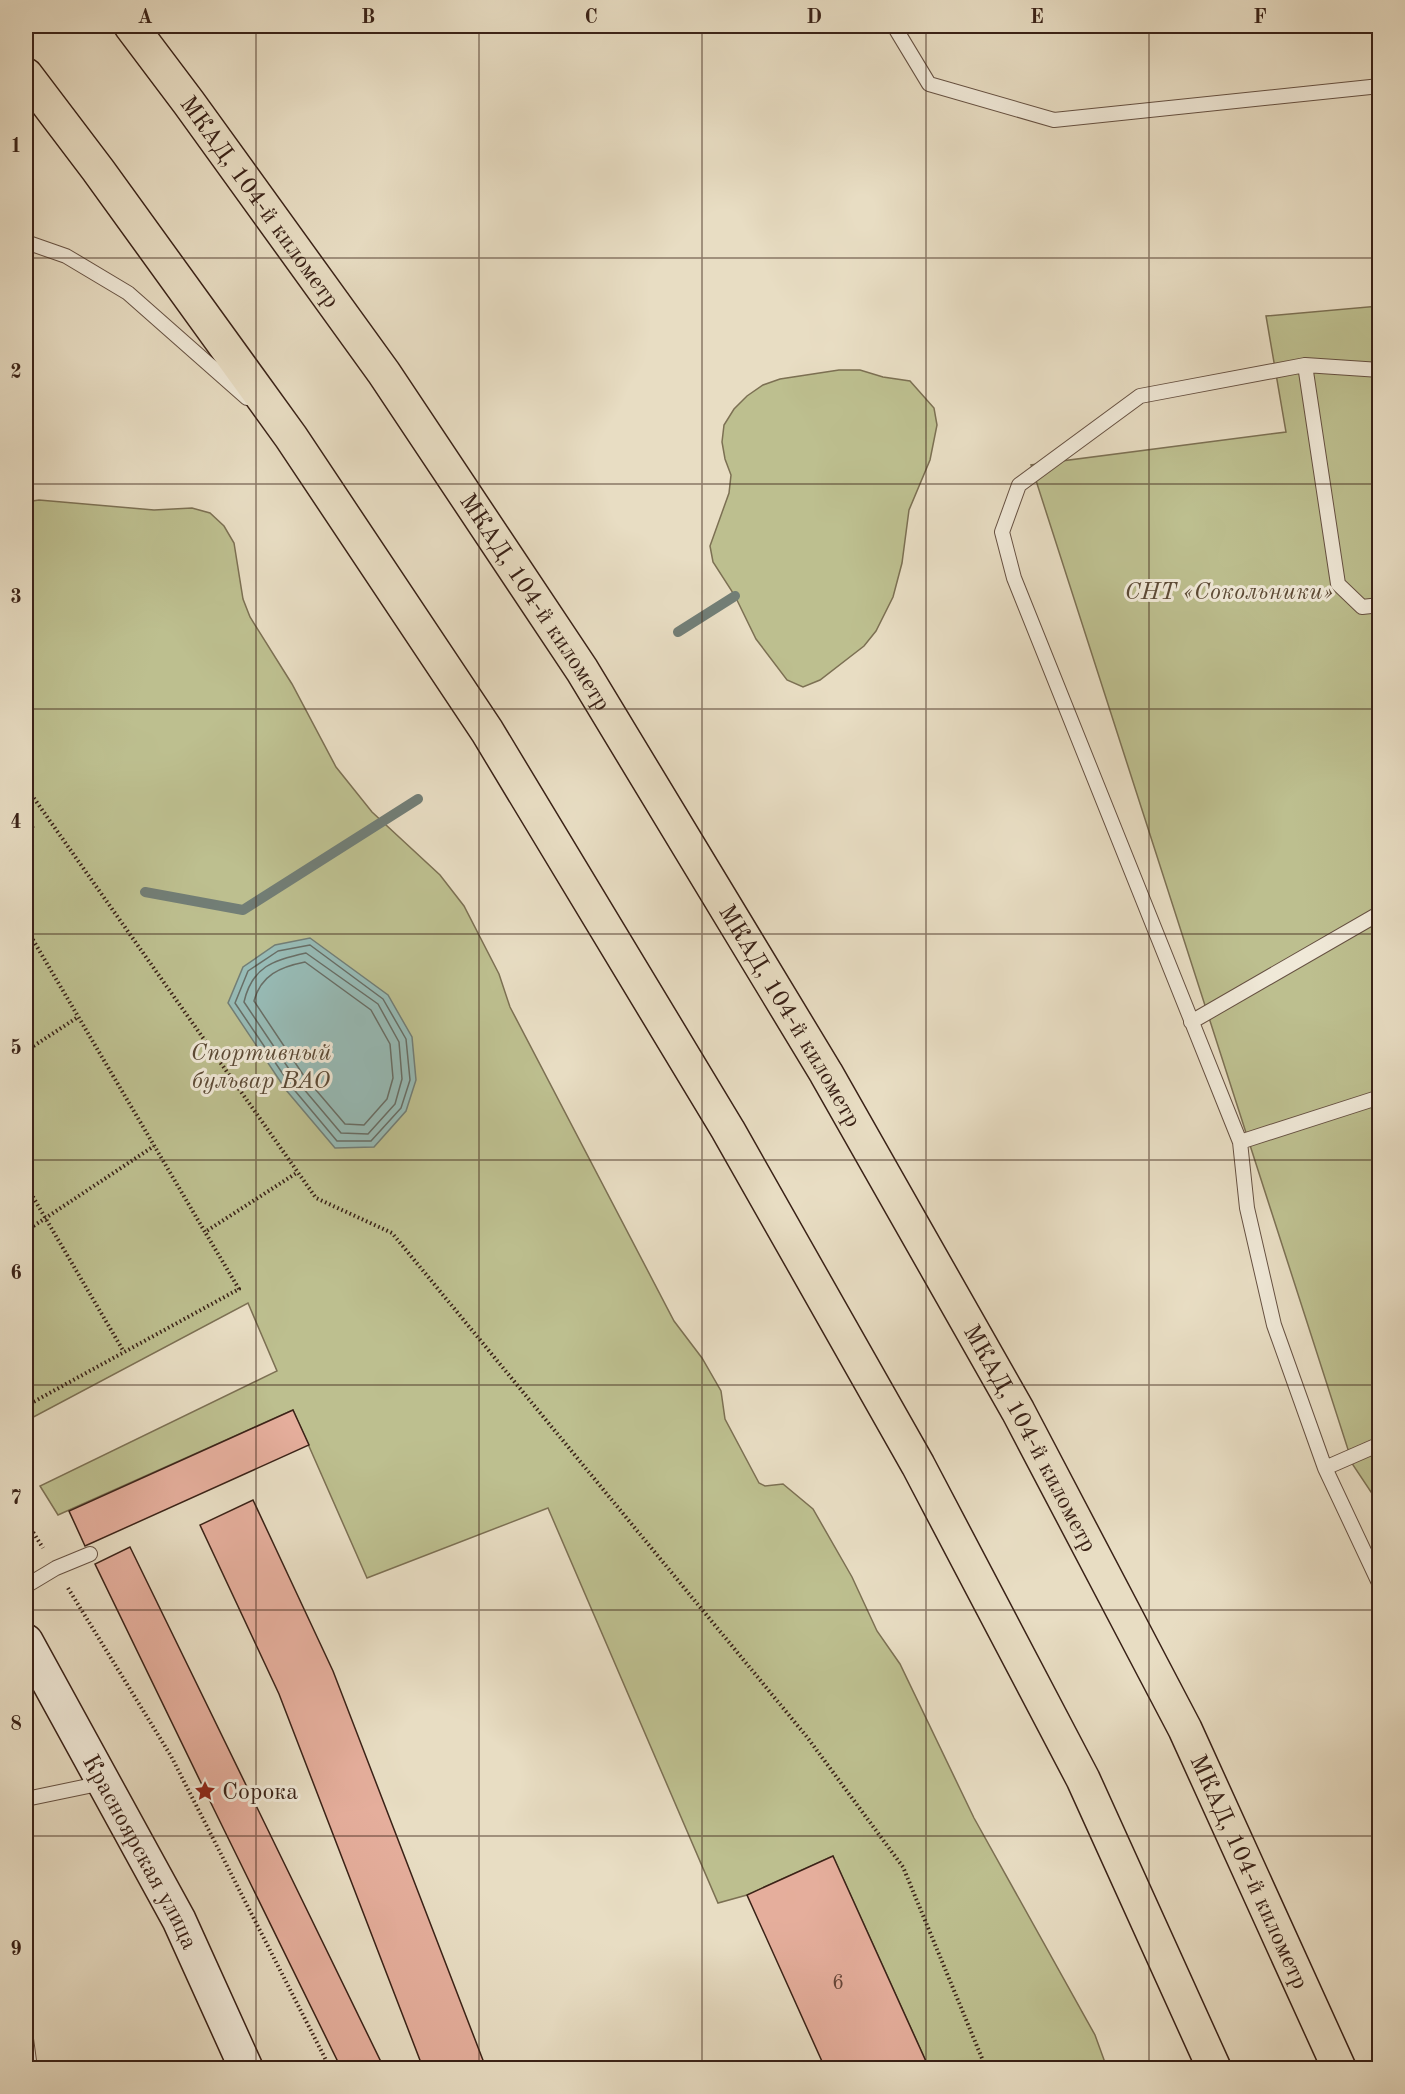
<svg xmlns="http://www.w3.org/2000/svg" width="1405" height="2094" viewBox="0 0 1405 2094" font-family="'Old Standard TT',serif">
<rect width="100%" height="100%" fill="#e8ddc3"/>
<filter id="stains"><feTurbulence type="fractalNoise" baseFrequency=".00333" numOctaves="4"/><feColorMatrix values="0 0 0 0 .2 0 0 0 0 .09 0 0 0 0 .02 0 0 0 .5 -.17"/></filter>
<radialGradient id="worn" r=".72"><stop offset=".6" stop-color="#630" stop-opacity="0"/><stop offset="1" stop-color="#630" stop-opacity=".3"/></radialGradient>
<path fill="#bdbf8f" stroke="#7c7053" stroke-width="1.5" d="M1379,306v1198l-26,-39 -322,-1000 255,-33 -20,-116z
M839,370h21l23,7 27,4 24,27 3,17 -7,35 -21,50 -7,53 -9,34 -17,34 -12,15 -44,34 -17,7 -16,-7 -31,-41 -21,-43 -22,-34 -3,-16 19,-53 2,-18 -6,-16 -3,-17 2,-17 10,-16 13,-13 16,-11 17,-6z
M39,500l115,10 38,-2 18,5 14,13 10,17 9,56 7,18 42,67 44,83 36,45 68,63 24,31 35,68 11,33 164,314 28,37 19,33 4,28 34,64 6,3 18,-2 30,25 39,68 25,54 23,33 74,154 121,217 12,33h-178l-96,-212 -86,39 -29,8 -170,-395 -181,70 -74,-168 -235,105 -18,-29 237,-115 -29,-68 -222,118v-589l8,-5 -8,-11v-314z"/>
<path fill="#97bbb6" stroke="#727e76" stroke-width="1.5" d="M310,938l78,57 24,42 4,43 -10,31 -32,36 -39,1 -49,-58 -58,-87 15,-36 32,-22z"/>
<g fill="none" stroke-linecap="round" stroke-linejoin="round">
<path stroke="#686e66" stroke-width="1.5" d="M310,945l73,54 23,40 4,41 -9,28 -30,33h-34l-46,-55 -56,-83 13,-32 30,-20z
M306,953l72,51 21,38 3,37 -7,25 -27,30 -27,-1 -44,-52 -53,-79c8,-35 29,-42 62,-49z
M305,962l66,48 19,34 3,34 -6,21 -23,26 -19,-1 -41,-48 -50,-75c7,-26 26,-34 51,-39z"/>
<path stroke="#727e76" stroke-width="10" d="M678,632l57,-36
M145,892l98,18 175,-111"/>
</g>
<path fill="#e5ae9c" stroke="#3a2217" stroke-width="1.5" d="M293,1410l16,35 -224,101 -16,-35z
M253,1500l80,171 153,397h-63l-144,-374 -79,-169z
M130,1547l254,521h-43l-136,-277 -110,-227z
M833,1856l96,212h-104l-78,-173z"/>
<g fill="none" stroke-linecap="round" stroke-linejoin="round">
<defs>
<path id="lane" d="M894,26l35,58 125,36 326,-34
M26,242l40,14 62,37 119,105
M1305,365l33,219 24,23 18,-2
M1380,370l-75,-5 -165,31 -121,89 -17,47 12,46 226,564 7,66 27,117 51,143 55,117
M1191,1022l189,-109
M1240,1142l140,-45
M1325,1468l55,-24
M26,1586l30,-18 34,-14
M26,1799l77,-16
M26,2039l4,29"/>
<g id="secondary">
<path id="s1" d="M26,1641l153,279 67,148"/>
</g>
<g id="highway">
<path id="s2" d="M131,26l58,77 195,270 198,297 244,403 192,338 167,318 154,339"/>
<path d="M26,75l72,95 193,267 196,294 241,399 190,335 165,314 131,289"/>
</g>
</defs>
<use href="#lane" stroke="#665142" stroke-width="16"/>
<use href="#secondary" stroke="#3a2217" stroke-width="36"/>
<use href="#highway" stroke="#3a2217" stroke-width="36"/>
<path stroke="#3a2217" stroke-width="4" stroke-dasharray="1.5 3" stroke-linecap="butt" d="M26,787l290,411 76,35 415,504 96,130 83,201
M26,928l179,304 93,-60
M26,1051l52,-34
M26,1185l98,167
M26,1231l128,-85
M26,1406l213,-117 -34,-57
M26,1521l17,27
M68,1588l103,168 159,312"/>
<use href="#lane" stroke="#f0e9d8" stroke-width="14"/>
<use href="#secondary" stroke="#f0e9d8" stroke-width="33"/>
<use href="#highway" stroke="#e8ddc3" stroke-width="33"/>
</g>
<path fill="none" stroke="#3a2217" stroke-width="1.5" stroke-opacity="0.55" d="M256,26v2042M479,26v2042M702,26v2042M926,26v2042M1149,26v2042M26,258h1354M26,484h1354M26,709h1354M26,934h1354M26,1160h1354M26,1385h1354M26,1610h1354M26,1836h1354"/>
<defs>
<symbol id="sight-bare" viewBox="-9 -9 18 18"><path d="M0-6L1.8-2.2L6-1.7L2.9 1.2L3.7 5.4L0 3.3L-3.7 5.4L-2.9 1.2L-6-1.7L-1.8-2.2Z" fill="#8f2418" stroke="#f0e9d8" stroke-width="2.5" paint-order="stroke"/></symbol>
</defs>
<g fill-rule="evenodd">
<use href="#sight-bare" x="190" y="1776" width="30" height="30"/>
</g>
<g text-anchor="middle" stroke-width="6" stroke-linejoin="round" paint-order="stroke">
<g font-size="21" fill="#654538">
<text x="838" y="1989">6</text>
</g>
<g font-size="24" fill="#3a2217" stroke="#f0e9d8">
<text dy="8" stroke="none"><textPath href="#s2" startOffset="218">МКАД, 104-й километр</textPath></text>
<text dy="8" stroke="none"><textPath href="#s2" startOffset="704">МКАД, 104-й километр</textPath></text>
<text dy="8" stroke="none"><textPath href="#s2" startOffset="1190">МКАД, 104-й километр</textPath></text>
<text dy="8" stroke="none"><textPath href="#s2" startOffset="1676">МКАД, 104-й километр</textPath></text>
<text dy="8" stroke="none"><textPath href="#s1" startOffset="240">Красноярская улица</textPath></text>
<text dy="8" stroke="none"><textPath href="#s2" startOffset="2162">МКАД, 104-й километр</textPath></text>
</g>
<g font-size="24" font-style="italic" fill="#5b4935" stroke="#f0e9d8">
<text x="1229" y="599">СНТ «Сокольники»</text>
<text x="261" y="1060">Спортивный<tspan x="261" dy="28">бульвар ВАО</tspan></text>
</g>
<g font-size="24" fill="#3a2217" stroke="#f0e9d8" text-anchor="start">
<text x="222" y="1799">Сорока</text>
</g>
</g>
<rect width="1405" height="2094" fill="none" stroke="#e8ddc3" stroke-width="66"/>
<rect x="33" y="33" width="1339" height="2028" fill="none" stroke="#3a2217" stroke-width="2"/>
<g font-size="20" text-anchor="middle" font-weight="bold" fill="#3a2217">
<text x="145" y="23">A</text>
<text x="368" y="23">B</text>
<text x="591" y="23">C</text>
<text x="814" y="23">D</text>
<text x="1037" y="23">E</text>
<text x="1260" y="23">F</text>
<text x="16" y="152">1</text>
<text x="16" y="378">2</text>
<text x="16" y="603">3</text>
<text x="16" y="828">4</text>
<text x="16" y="1054">5</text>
<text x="16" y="1279">6</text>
<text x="16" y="1504">7</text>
<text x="16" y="1730">8</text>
<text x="16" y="1955">9</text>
</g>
<rect width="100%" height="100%" filter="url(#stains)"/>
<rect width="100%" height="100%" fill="url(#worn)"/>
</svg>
